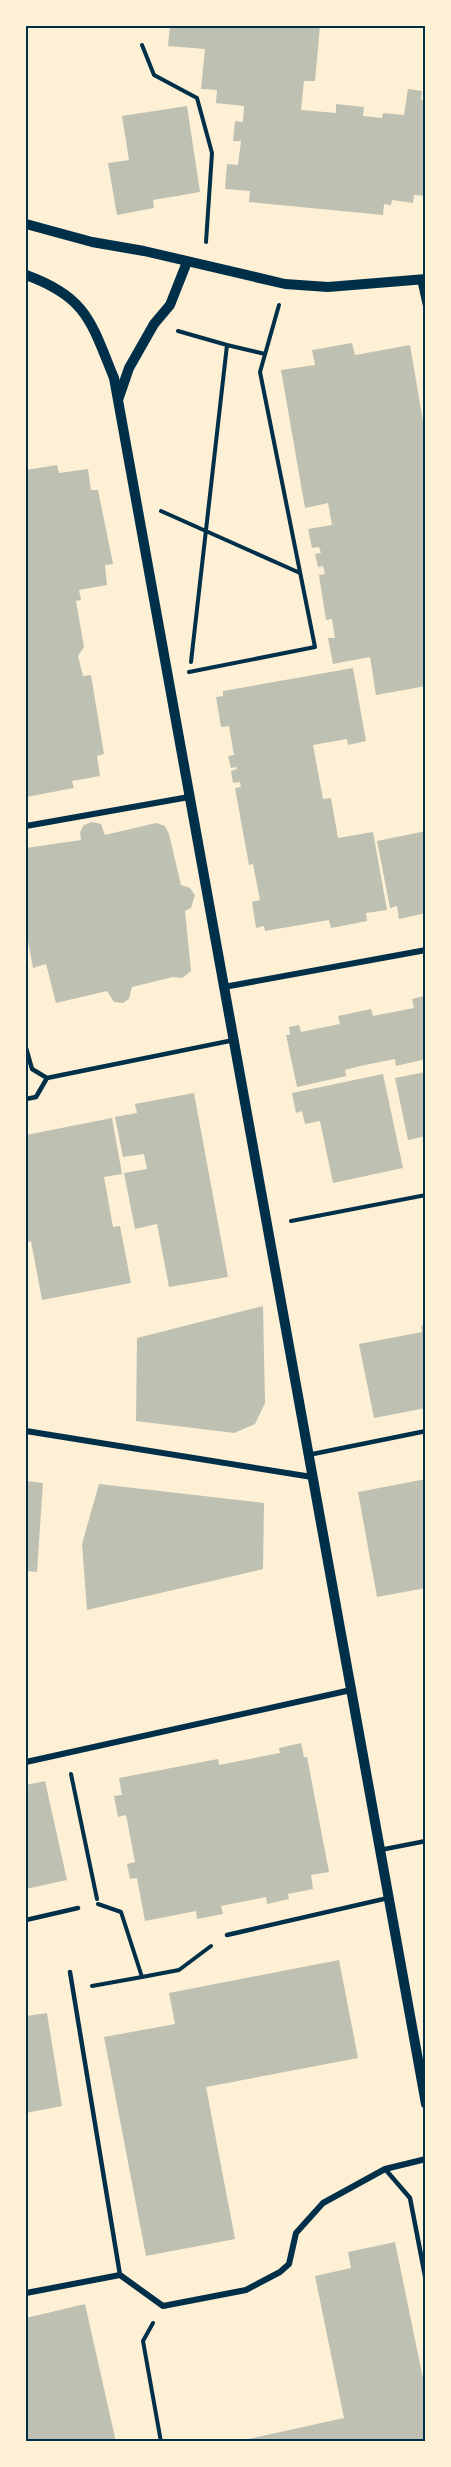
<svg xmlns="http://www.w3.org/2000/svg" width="451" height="2467" viewBox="0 0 451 2467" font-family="'Space Grotesk',sans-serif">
<rect width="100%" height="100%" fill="#fdf0d5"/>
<path fill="#bec0b2" d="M170,26h150l-5,55h-11l-3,29 35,3v-9l28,3 -1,9 19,2 1,-5 21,2 4,-26 14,2 -1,9 5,1v95l-12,-1 -1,8 -21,-3 -1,5 -7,-1 -1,11 -134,-13 1,-11 -25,-2 2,-25 11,1 3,-24h-8l2,-20 8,1 1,-16 -28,-3 1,-13 -16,-1 4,-40 -37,-3z
M187,106l13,86 -47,8 1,8 -37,7 -9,-52 21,-3 -7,-44z
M352,343l3,12 55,-10 16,94v247l-50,9 -6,-38 -37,7 -5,-26h7l-3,-19 -6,1 -7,-45 6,-1 -2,-8 -5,1 -3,-13 6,-1 -2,-6 -7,1 -4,-19 24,-4 -4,-22 -23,5 -24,-138 34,-5 -3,-15z
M57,465l2,8 29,-4 3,21h7l15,74 -8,1 2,20 -28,5 2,10 -5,1 8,46 -6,9 5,20 8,-1 13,79 -7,2 3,20 -28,5 2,7 -48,9v-327z
M353,668l13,73 -18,4 -1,-6 -34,6 10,54 8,-1 7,40 35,-6 14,78 -21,3 1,8 -36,7 -2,-8 -64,11 -1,-5 -8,2 -4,-26 8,-2 -7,-36 -4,1 -14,-77 6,-1 -1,-5 -7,1 -2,-12 6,-2 -1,-2 -5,1 -3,-12 6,-1 -5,-29 -8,1 -5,-30 7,-1v-5z
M92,822l9,2 4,11 51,-12 9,3 4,8 12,51 9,3 5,7 -4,13 -6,3 6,60 -9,7 -9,-1 -41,10 -3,12 -6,4 -9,-1 -7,-11 -51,12 -10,-39 -13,4 -5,-27h-2v-93l55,-8 -1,-8 4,-7z
M426,831v82l-27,6 -2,-13 -7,2 -13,-67z
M424,996l2,63 -30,7 -1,-7 -35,7 -15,4 1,6 -49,11 -11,-52h4l-1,-8 10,-2 2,7 39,-8 -2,-8 33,-7 2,7 41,-8 -2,-9z
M426,1072v64l-18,4 -13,-62z
M383,1074l20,94 -70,15 -13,-62 -15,3 -3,-13 -6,2 -4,-20z
M194,1093l34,184 -59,10 -12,-63 -22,5 -11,-56 23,-4 -3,-15 -21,3 -8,-40 22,-4 -2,-9z
M112,1118l10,56 -18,3 9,50 7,-1 11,57 -89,17 -11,-59 -5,2v-108z
M263,1306l2,97 -10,21 -21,9 -98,-12 1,-83z
M426,1325v83l-52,10 -15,-74 63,-12 -1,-6z
M426,1479v109l-49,9 -19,-105z
M26,1481l17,2 -6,89 -11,-1z
M99,1484l165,19 -1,66 -176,41 -5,-66z
M301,1743l3,14h3l22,115 -18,3 2,14 -25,5 1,5 -22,5 -1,-7 -45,9 2,8 -26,5 -1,-8 -51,10 -8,-43 -7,1 -3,-15 8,-2 -9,-47 -8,2 -4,-21 8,-1 -3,-17 99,-19 1,6 61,-12 -1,-5z
M45,1781l22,99 -41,9v-104z
M339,1960l19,98 -152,29 29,152 -89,17 -42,-219 71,-13 -6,-31z
M47,2013l15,93 -36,7v-97z
M395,2242l31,151v49h-191l109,-24 -29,-142 36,-8 -3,-16z
M85,2304l31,138h-90v-124z"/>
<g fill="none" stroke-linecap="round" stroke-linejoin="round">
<path stroke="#003049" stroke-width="4" d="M142,45l12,30 43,23 15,55 -6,89
M178,331l49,14 -36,317
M227,345l38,9
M161,511l139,62
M189,672l126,-25 -55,-275 19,-67
M291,1221l135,-26
M71,1774l26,125
M98,1904l23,8 21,65 37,-7 32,-24
M92,1986l50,-9
M153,2323l-10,18 18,101"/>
<path stroke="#003049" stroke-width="4.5" d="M26,1048l6,21 15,9
M47,1078l187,-38
M26,1099l10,-2 11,-19
M308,1455l118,-24
M380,1850l46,-9
M26,1920l52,-12
M227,1935l161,-37
M70,1972l50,303
M385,2169l25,29 16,83"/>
<path stroke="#003049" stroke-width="6" d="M420,279l6,27
M26,826l163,-29
M224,987l202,-37
M26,1431l286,46
M26,1762l325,-72
M26,2293l94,-18 43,31 83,-16 34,-18 9,-8 7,-31 27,-30 62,-34 41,-10"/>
<path stroke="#003049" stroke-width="10" d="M26,224l66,18 52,9 141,33 43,3 98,-8
M26,275c61,22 65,47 88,103l312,1726
M118,400l11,-32 25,-44 16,-19 17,-43"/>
</g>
<rect width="451" height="2467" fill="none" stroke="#fdf0d5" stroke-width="54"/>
<rect x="27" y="27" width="397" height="2413" fill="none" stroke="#003049" stroke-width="2"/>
</svg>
